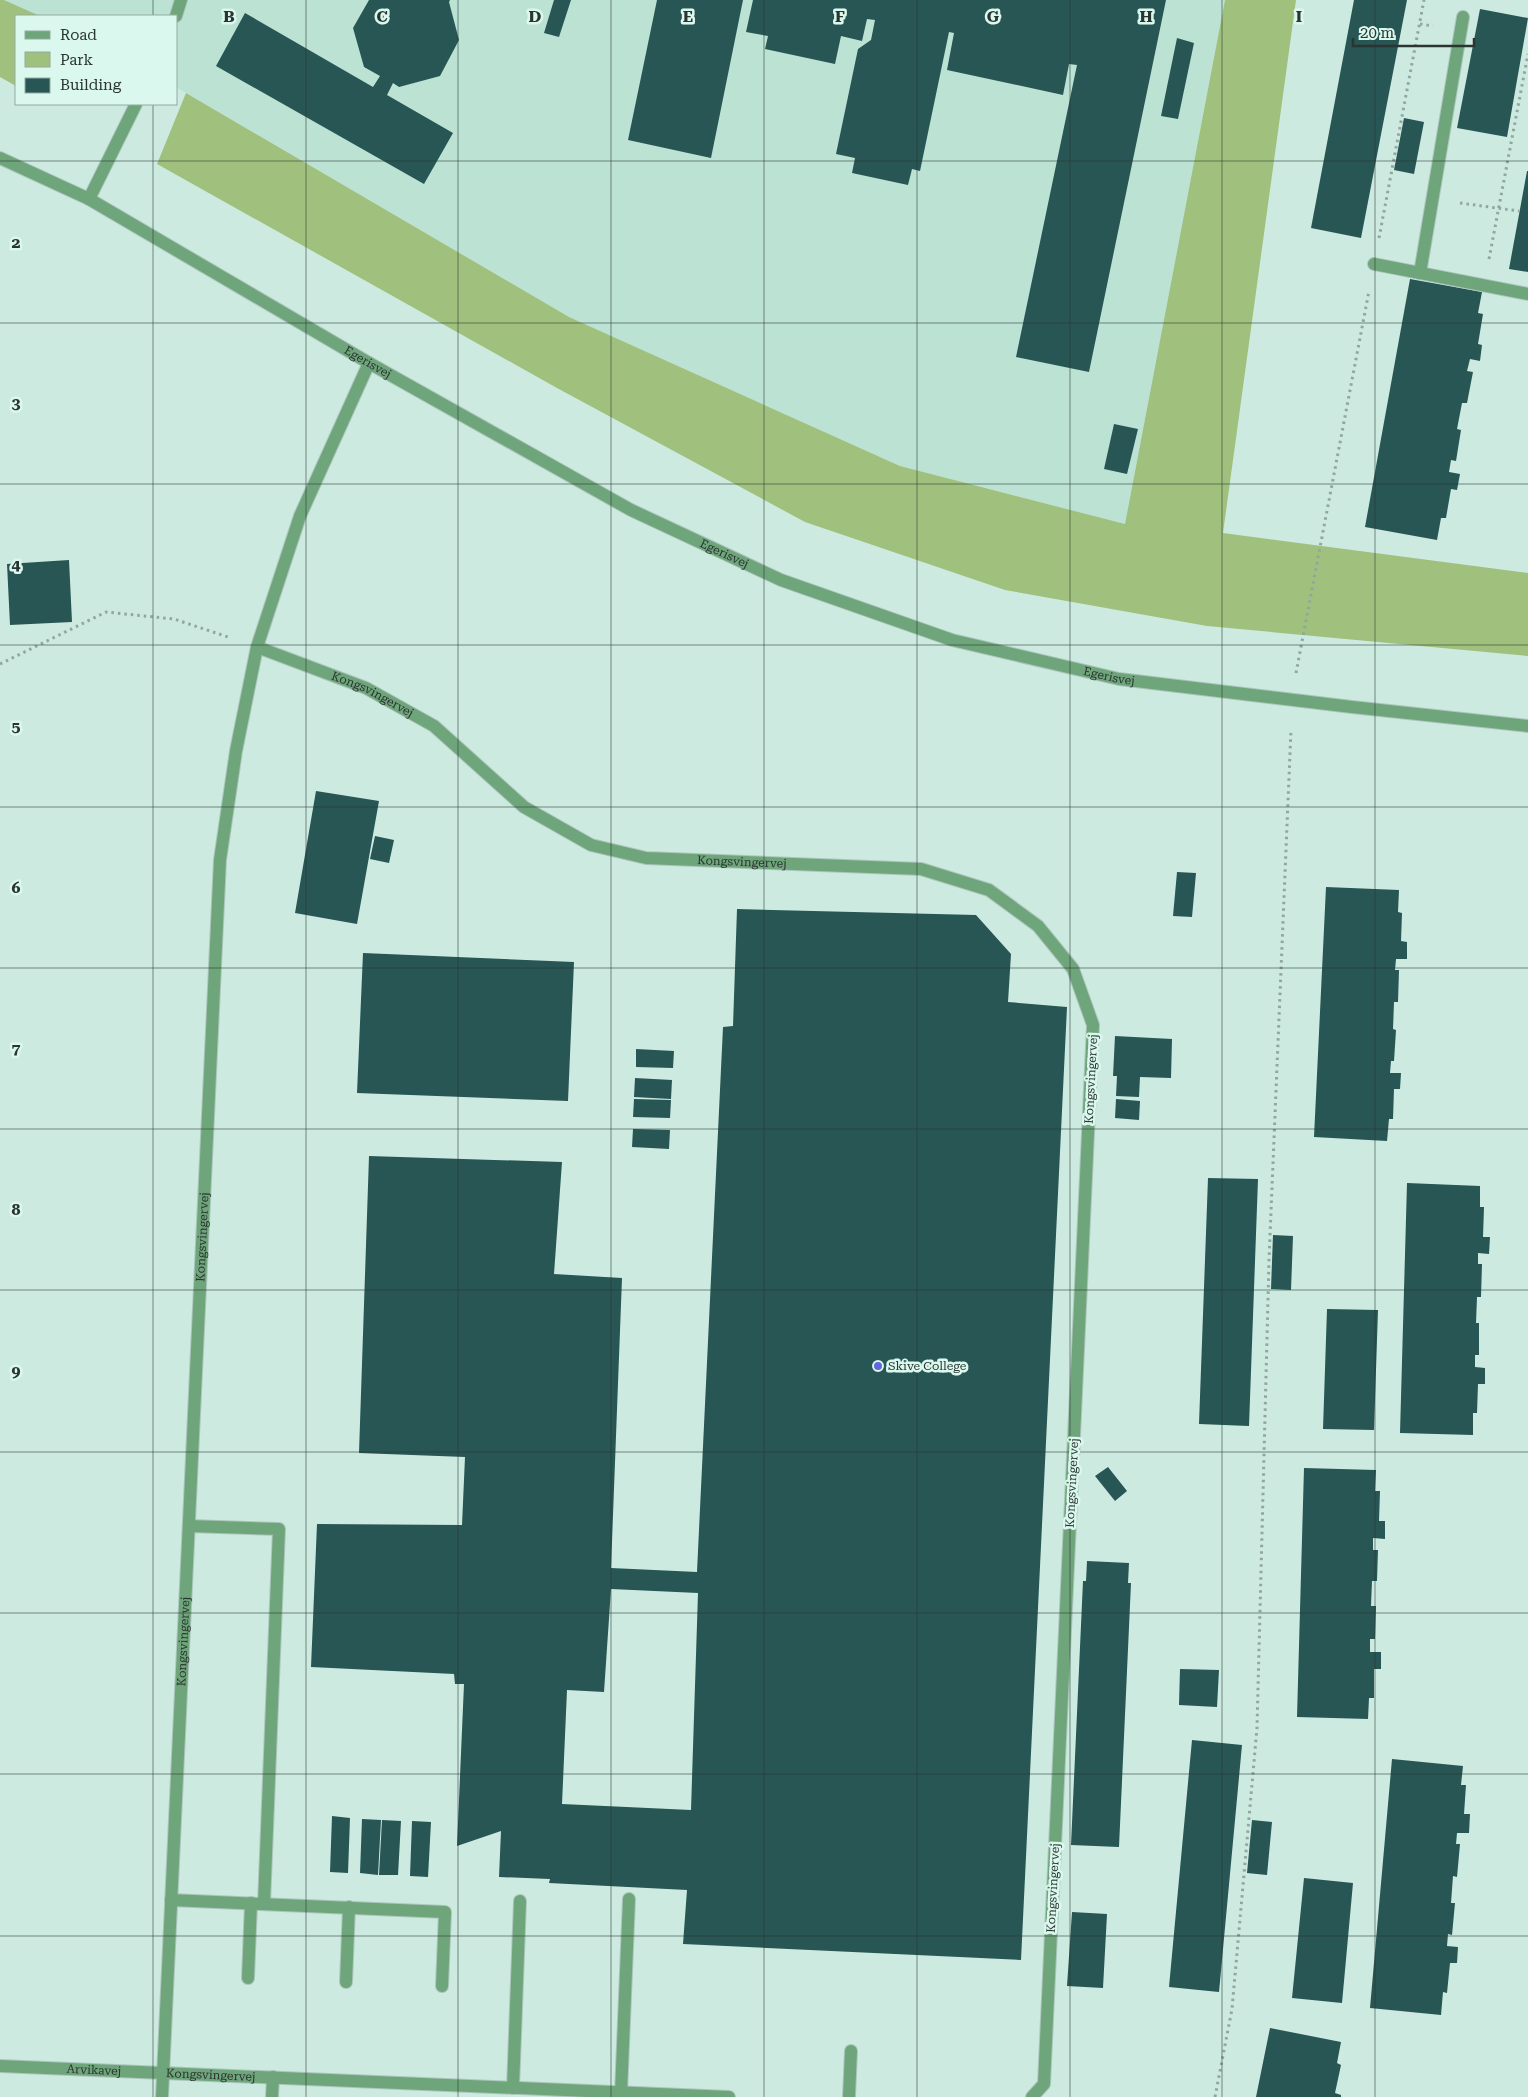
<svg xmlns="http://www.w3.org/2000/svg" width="1528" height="2097" viewBox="0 0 1528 2097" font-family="'Roboto Serif',serif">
<rect width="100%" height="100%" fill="#cdeae0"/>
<path fill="#bce2d4" d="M4,0h1221l-100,524 -225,-58 -331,-149 -393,-230v-71h-136z"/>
<path fill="#a0c07d" d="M0,0h4l36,16h-24v70l-16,-9z
M1225,0h71l-73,533 305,40v83l-321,-30 -202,-36 -200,-68 -248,-134 -400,-224 29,-71 383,224 331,149 225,58z"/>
<path fill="#275654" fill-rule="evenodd" d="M369,0h81l-1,2 10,38 -19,36 -41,11 -6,-4 -6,12 66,38 -29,51 -208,-118 29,-53 128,74 7,-11 -16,-9 -11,-39z
M554,0h17l-12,37 -15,-4z
M657,0h86l-32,158 -83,-18z
M753,0h413l-77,372 -73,-15 61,-292 -8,-1 -6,31 -116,-25 7,-37 -5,-1 -29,139 -8,-2 -4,16 -56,-12 3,-15 -19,-4 22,-105 13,-9 4,-20 -8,-1 -5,22 -21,-5 -6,28 -70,-15 3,-13 -22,-4z
M1354,0h53l-46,238 -50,-10z
M1480,9l48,9 -21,119 -50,-9z
M1177,38l17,5 -16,76 -17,-3z
M1404,118l20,4 -10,52 -20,-4z
M1527,171h1v101l-19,-3z
M1410,279l72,13 -4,21 5,1 -5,30 4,1 -2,16 -10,-2 -3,12 6,1 -6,31h-5l-5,26 4,1 -5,31 -5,-1 -2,12 11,2 -3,16 -6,-1 -5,29h-5l-4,22 -72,-13z
M1114,424l24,5 -11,45 -23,-5z
M69,560l3,62 -62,3 -3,-61z
M316,791l63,10 -22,123 -62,-11z
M375,836l19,4 -5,23 -19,-4z
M1177,872l19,1 -4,44 -19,-1z
M1326,887l73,3 -1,22 4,1 -1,28 6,1v17h-11l-1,11h4l-1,32h-4l-1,27 3,1 -2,31h-3l-1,12h11l-1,16h-6l-1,30h-4l-2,22 -73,-4z
M737,909l239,6 35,39 -3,48 59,5 -46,953 -338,-16 4,-54 -138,-7 1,-4 -51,-2 2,-46 -44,15 7,-162h-9l-1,-10 -143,-7 6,-143 145,1 3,-68 -106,-4 10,-297 193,6 -8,112 68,4 -11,290 86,4 26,-545 10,-1zM611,1589l87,4 -7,217 -129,-6 5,-114 37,2z
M363,953l211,9 -6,139 -211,-8z
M1115,1036l57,3 -1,39 -31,-1 -1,20 -23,-1 1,-20h-4z
M636,1049l38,2 -1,17 -37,-1z
M635,1078l37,2 -1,19 -37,-2z
M634,1099l37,1 -1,18 -37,-1z
M1116,1099l24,2 -1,19 -24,-2z
M633,1129l37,1 -1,19 -37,-2z
M1208,1178l50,1 -9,247 -50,-2z
M1407,1183l73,3v21h4l-1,30h7l-1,17 -11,-1v11h4l-1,33h-4l-1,26h3v32h-4v12l10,1v16h-7l-1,29h-4v22l-73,-2z
M1273,1235l20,1 -2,54 -20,-1z
M1327,1309l51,1 -4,120 -51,-1z
M1108,1467l19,24 -12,10 -20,-25z
M1304,1468l72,2 -1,21h5l-1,30h6v18l-12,-1v12h5l-1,31h-5l-1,25h5l-1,33h-5v13h11v17h-7v29h-5l-1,21 -71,-2z
M1087,1561l42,2 -1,20h3l-12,264 -48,-2 12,-264h3z
M1180,1669l39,1 -2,37 -38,-2z
M1192,1740l50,5 -23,247 -50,-5z
M1392,1759l71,7 -2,19h5l-2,29h6l-1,19h-12l-1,11h4l-3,33 -4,-1 -2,27h4l-3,32 -4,-1 -1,12 11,1 -1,16h-7l-3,30 -4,-1 -2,23 -71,-7z
M332,1816l18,2 -2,55 -18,-1z
M362,1819l19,1 -3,55 -18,-2z
M382,1820l19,1 -3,54h-19z
M1252,1820l20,2 -5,53 -20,-2z
M412,1821l19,1 -3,55 -18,-1z
M1304,1878l49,5 -11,120 -50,-5z
M1072,1912l35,2 -4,74 -36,-2z
M1270,2028l71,14 -4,21 4,2 -6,28 6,2v2h-85z"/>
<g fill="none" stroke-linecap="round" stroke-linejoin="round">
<defs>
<g id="minor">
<path d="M176,16l5,-16"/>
<path id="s1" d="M0,158l89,41 280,164 262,147 150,70 171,60 167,39 233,28 176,19"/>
<path d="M89,199l47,-95"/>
<path d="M1374,264l154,30"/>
<path d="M1420,273l43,-256"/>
<path id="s2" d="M257,647l109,41 68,38 90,81 67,38 55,13 275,11 68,21 49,36 35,43 20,56 -49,1059 -12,13"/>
<path d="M189,1526l90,3 -15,375"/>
<path d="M171,1900l274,12 -3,74"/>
<path d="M248,1978l3,-75"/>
<path d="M346,1982l3,-75"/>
<path id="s3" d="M0,2066l729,31"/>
<path d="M513,2088l7,-187"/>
<path d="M621,2093l8,-194"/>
<path id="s4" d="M162,2097l58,-1237 16,-109 21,-104 43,-131 69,-153"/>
<path d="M272,2097l1,-20"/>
<path d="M849,2097l2,-46"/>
</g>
</defs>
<use href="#minor" stroke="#acc6bd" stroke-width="14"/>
<path stroke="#90a69e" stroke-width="3" stroke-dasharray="2.5 4" stroke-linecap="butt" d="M1420,24l13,2
M1460,203l59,8
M1379,238l45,-238
M1489,259l39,-205
M0,664l106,-52 68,7 57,19
M1296,673l73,-382
M1215,2097l17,-88 25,-281 12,-468 22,-531"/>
<use href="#minor" stroke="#6fa57b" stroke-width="12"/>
</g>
<path fill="none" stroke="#2a3531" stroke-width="1" stroke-opacity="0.55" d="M153,0v16M306,0v2097M458,0v2097M611,0v2097M764,0v2097M917,0v2097M1070,0v2097M1222,0v2097M1375,0v2097M153,104v1993M0,161h1528M0,323h1528M0,484h1528M0,645h1528M0,807h1528M0,968h1528M0,1129h1528M0,1290h1528M0,1452h1528M0,1613h1528M0,1774h1528M0,1936h1528"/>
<circle fill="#6466df" stroke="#daf8ed" stroke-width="2" cx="878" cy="1366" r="5"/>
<g text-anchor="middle" stroke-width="5" stroke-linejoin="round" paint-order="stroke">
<g font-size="12" fill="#2a3531" stroke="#daf8ed">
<text dy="4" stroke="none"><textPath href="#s1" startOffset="421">Egerisvej</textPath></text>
<text dy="4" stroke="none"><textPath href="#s1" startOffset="826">Egerisvej</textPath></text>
<text dy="4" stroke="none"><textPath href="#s1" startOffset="1231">Egerisvej</textPath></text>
<text dy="4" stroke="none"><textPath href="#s2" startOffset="125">Kongsvingervej</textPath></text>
<text dy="4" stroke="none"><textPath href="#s2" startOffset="545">Kongsvingervej</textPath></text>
<text transform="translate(1091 1079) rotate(-87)" y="4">Kongsvingervej</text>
<text dy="4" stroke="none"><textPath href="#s4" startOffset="861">Kongsvingervej</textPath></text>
<text transform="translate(1072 1483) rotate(-87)" y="4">Kongsvingervej</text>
<text dy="4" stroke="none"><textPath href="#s4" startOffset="456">Kongsvingervej</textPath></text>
<text transform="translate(1053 1888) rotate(-87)" y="4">Kongsvingervej</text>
<text dy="4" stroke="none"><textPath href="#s3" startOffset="94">Arvikavej</textPath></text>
<text dy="4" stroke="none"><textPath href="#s3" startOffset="211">Kongsvingervej</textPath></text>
</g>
<g font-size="12" fill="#2a3531" stroke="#daf8ed" text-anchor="start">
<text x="888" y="1370">Skive College</text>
</g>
</g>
<g font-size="16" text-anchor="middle" font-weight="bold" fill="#2a3531" stroke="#daf8ed" stroke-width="5" stroke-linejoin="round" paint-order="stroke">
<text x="229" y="22">B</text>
<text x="382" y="22">C</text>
<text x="535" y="22">D</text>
<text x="688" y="22">E</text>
<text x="840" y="22">F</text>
<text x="993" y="22">G</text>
<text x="1146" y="22">H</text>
<text x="1299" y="22">I</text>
<text x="16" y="248">2</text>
<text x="16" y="409">3</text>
<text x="16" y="570">4</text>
<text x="16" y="732">5</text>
<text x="16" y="893">6</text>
<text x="16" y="1054">7</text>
<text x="16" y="1215">8</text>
<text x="16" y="1377">9</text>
</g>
<rect x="15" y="15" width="162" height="90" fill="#daf8ed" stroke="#94aaa2"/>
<rect x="25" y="31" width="25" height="8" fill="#6fa57b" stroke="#94aaa2"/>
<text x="60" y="40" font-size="15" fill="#2a3531">Road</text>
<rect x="25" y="52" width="25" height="15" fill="#a0c07d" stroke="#94aaa2"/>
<text x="60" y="65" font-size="15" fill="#2a3531">Park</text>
<rect x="25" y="78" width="25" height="15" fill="#275654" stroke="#94aaa2"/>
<text x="60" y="90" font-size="15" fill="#2a3531">Building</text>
<path d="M1353 38v8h121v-8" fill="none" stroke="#2a3531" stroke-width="2.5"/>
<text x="1360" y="38" font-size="15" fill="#2a3531" stroke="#daf8ed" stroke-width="4" paint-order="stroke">20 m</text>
</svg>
